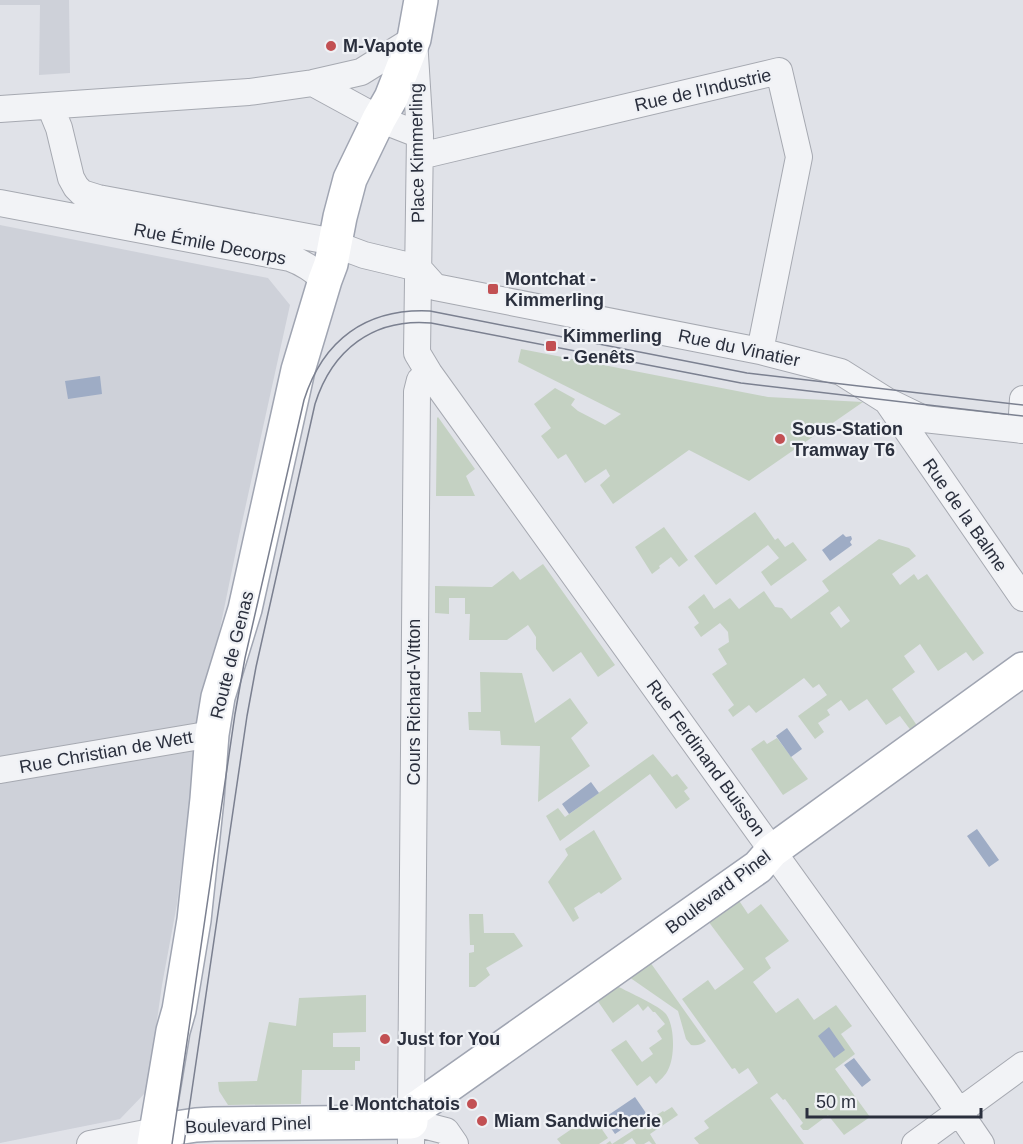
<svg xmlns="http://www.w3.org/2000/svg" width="1023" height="1144" viewBox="0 0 1023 1144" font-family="Helvetica,sans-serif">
<rect width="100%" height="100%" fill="#e0e2e8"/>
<path fill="#ced1d9" d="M0,0h69l1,73 -31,2 1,-70h-40z
M0,225l268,53 22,27 -51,231 -37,180 -11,73 -14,115 -15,81 -15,106 -27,28 -120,24z"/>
<path fill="#c4d1c2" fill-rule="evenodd" d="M521,349l247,48 95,5 -114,79 -60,-31 -76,54 -13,-19 10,-9 -4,-7 -21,14 -19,-29 -8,5 -17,-23 10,-8 -17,-24 21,-16 20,11 -4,6 7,6 27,14 16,-11 -103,-52z
M438,417l37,52 -9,7 9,20h-39l1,-78z
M755,512l20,28 3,-2 7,9 8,-5 14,18 -36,26 -10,-14 18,-14 -11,-13 -52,40 -22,-29z
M664,527l24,33 -9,7 -8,-10 -12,9 1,2 -8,6 -17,-27z
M879,539l30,9 7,8 -24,18 8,11 14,-11 4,6 9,-6 57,79 -11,8 -7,-9 -28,19 -18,-27 -16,12 11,16 -23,17 26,38 -6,5 -12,-16 -14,9 -19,-26 -18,12 -8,-11 -14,10 3,5 -12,8 6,9 -9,7 -17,-23 29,-21 -8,-11 -6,4 -9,-10 -48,35 -7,-8 -16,12 -5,-7 6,-5 -22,-31 15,-10 -9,-15 11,-7 -1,-10 -8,-9 -19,14 -7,-10 5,-4 -11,-16 16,-13 10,15 16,-11 9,11 25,-18 11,16 7,1 9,11 38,-28 -7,-10zM839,606l11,15 -9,7 -11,-15z
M543,564l72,101 -17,12 -17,-25 -28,20 -17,-23v-12l-8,-12 -21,15h-38l1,-26h-5v-16h-16v16l-14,-1v-27l57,1 21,-16 7,9z
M480,672l42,1 13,50 35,-25 18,25 -17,15 19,28 -52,36 2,-56 -39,-1 -1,-14 -31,-1 -1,-18h13z
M777,738l31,41 -25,16 -32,-46 13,-9 3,4z
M653,754l19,23 5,-3 11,14 -4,3 6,8 -14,10 -26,-35 -90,67 -14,-25 12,-8 7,9z
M594,830l28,49 -21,15 -2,-2 -25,16 5,10 -6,4 -25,-40 20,-27 -3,-6z
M738,899l10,15 13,-10 28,37 -24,17 6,10 -18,14 23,31 22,-15 16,22 22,-15 16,21 -11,8 14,20 -20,15 35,48 -26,18 -16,-20 -20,15h-5l-3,-4 3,-3 -18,-24 -2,1 -6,-7 -7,5 34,46h-105l-5,-6 15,-10 -5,-7 54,-38 -10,-15 -9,6 -4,-6 -3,1 -50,-70 26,-19 7,10 29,-21 -36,-48z
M469,914h14l1,19h30l9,13 -37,22 4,7 -15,12h-6v-34l5,-1v-7h-4z
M650,962l56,79c-5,4 -9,5 -15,4l-5,-6 -8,-28 -49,-34z
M617,986c11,6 43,20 49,28 9,12 9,43 2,56 -2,5 -8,10 -12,14l-6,-8 -13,10 -26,-36 15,-10 16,22 11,-8 -4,-6 13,-9 -5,-8 8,-7 -10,-12h-2l-5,-6 -5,5 -5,-7 -25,19 -16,-23z
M366,995v37l-33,1v14h27v14h-5v9h-53l-1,34 -73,1 -9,-14 -1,-9 39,-1 12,-59 27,4 3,-28z
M672,1107l6,8 -28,19 6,10h-4l-3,-3 -5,3h-8l-4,-6 -9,6h-17l4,-3 2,3 51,-33 1,1z
M592,1115l16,23 -9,6h-38l-4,-5z"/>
<path fill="#9eacc5" d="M100,376l2,18 -34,5 -3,-18z
M843,534l3,3 5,-1 1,3 -2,3 2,3 -22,16 -8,-11z
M787,728l15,21 -11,8 -15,-21z
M591,782l8,11 -30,21 -7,-10z
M977,829l22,31 -10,7 -22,-31z
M829,1027l16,23 -11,8 -16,-22z
M854,1058l17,22 -9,7 -18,-22z
M635,1097l11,16 -31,21 -11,-16z"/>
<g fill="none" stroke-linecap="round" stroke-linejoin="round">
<defs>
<path id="minor" d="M313,83l66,36 41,16
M50,106l9,22 12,50 5,9 6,6 16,5 226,42 40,15 54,13
M0,109l249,-17 64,-9 48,-11 53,-33 6,96 -3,218 12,20 513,714 39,57
M420,156l359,-85 20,86 -39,194
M0,203l290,55c14,5 24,12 35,22
M418,268l17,19 325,64 81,21 46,29 37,18 99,11
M887,401l136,197
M1021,430l2,-31
M0,770l212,-36
M411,1112l6,-720 3,-12 9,-7
M90,1144l66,-13
M411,1144v-22l35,9 9,13
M915,1144l108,-79"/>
<path id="major" d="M156,1131l40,-6 18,-1 197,-2v-10l347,-245 14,-16 251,-182
M154,1144l19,-113 6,-21 15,-90 13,-121 5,-65 6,-37 27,-88 53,-239 27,-90 6,-16 9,-47 10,-38 29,-60 12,-21 23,-59 7,-39"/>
</defs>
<use href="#minor" stroke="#a6a9b1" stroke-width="28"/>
<use href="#major" stroke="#a0a5b2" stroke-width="36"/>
<use href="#minor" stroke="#f2f3f6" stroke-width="26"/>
<use href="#major" stroke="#fff" stroke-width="33"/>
<path stroke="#7b8090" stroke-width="1.5" d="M172,1144l63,-430 10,-56 59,-258c19,-60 62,-92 126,-89l317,62 276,32
M184,1144l63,-428 9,-49 59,-263c17,-54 58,-86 116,-81l310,60 282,33"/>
</g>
<g fill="#c25053" stroke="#eff1f5" stroke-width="2">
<circle cx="331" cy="46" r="6"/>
<rect x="487" y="283" width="12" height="12" rx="3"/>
<rect x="545" y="340" width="12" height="12" rx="3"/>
<circle cx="780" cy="439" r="6"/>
<circle cx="385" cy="1039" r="6"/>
<circle cx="472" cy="1104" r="6"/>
<circle cx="482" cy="1121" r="6"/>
</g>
<g text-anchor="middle" stroke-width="4.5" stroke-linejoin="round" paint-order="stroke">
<g font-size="18" font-weight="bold" fill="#2a2f3d" stroke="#eff1f5" text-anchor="start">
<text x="343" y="52">M-Vapote</text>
<text x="505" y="285">Montchat -<tspan x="505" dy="21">Kimmerling</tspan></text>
<text x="563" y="342">Kimmerling<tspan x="563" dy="21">- Genêts</tspan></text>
<text x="792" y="435">Sous-Station<tspan x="792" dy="21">Tramway T6</tspan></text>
<text x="397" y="1045">Just for You</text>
<text x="460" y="1110" text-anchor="end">Le Montchatois</text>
<text x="494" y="1127">Miam Sandwicherie</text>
</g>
<g font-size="18" fill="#2a2f3d" stroke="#eff1f5">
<text transform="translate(703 90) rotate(-13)" y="6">Rue de l'Industrie</text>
<text transform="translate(417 153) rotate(-91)" y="6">Place Kimmerling</text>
<text transform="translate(210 244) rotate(11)" y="6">Rue Émile Decorps</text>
<text transform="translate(739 348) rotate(12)" y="6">Rue du Vinatier</text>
<text transform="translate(965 515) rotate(55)" y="6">Rue de la Balme</text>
<text transform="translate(232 655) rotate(-76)" y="6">Route de Genas</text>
<text transform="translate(414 702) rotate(-90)" y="6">Cours Richard-Vitton</text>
<text transform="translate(106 752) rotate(-10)" y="6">Rue Christian de Wett</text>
<text transform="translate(706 758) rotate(54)" y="6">Rue Ferdinand Buisson</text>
<text transform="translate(718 892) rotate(-37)" y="6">Boulevard Pinel</text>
<text transform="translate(248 1125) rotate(-2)" y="6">Boulevard Pinel</text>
</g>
</g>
<path d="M807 1108v9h174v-9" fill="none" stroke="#2a2f3d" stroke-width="3"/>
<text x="816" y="1108" font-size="18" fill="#2a2f3d" stroke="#eff1f5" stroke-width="4.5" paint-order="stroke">50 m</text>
</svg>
